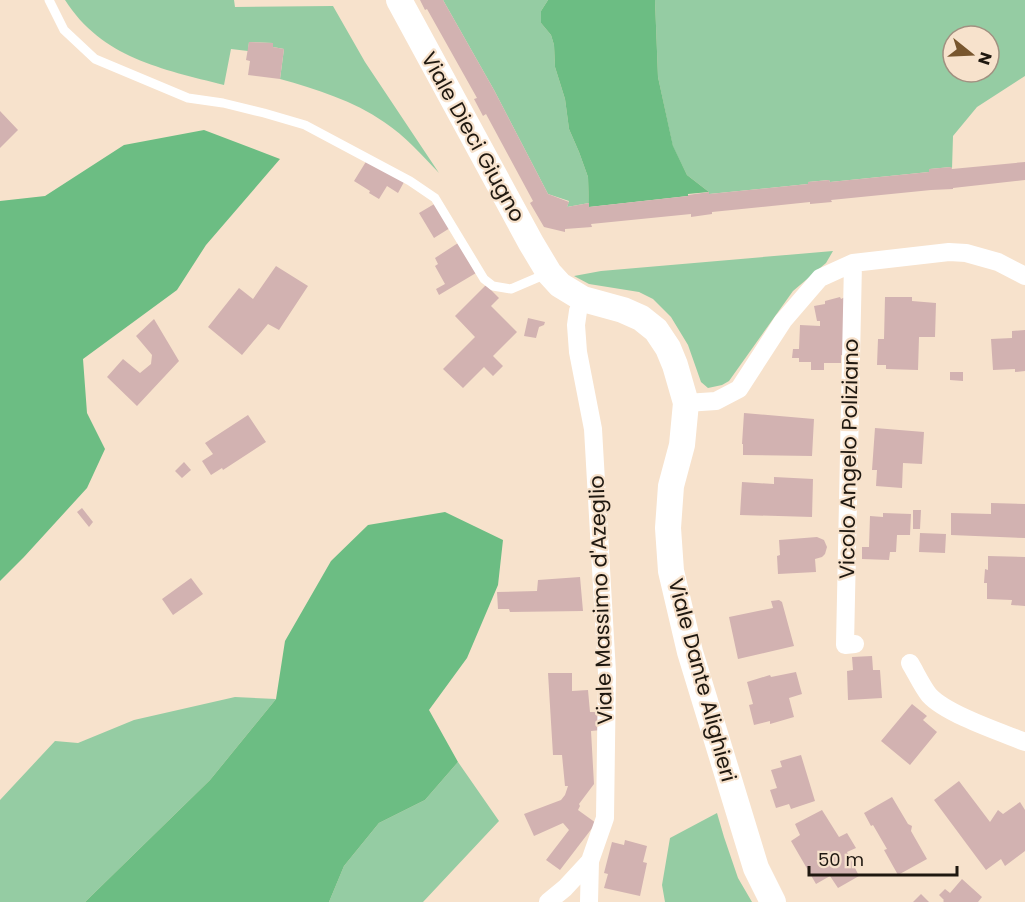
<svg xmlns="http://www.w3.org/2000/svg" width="1025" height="902" viewBox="0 0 1025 902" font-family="Poppins,sans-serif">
<rect width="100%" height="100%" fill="#f7e2cc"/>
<path fill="#95cca3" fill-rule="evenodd" d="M65,0h169l1,7 98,-1 32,56 74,111c-17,-18 -34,-37 -55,-51 -30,-21 -68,-33 -104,-43l4,-30 -11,-2v-4l-24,-1 -1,9 -17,-2 -7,36c-62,-16 -122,-27 -159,-85z
M443,0h105l-7,11v12l10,12 3,10 1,22 10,32 4,30 10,23 9,25 1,26 -22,4 2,-6 -21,-7 -54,-104z
M655,0h370v76l-48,31 -24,29 -1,33 -1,-2 -21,2 -1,3 -99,10 -1,-2 -21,2v2l-99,10v-2l-22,-17 -14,-28 -15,-70zM953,36h36v36h-36z
M833,251l-7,12 -33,28 -64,90 -7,4 -14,3 -7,-6 -13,-37 -17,-28 -18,-18 -14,-7 -50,-8 -15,-8 27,-5z
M235,697l41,2 -66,81 -125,122h-85v-102l55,-59 23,2 56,-23z
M458,762l41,59 -76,81h-94l15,-36 35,-43 46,-23z
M717,813l7,24 14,41 14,24h-87l-3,-17 8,-47z"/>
<path fill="#6cbd83" d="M548,0h107l3,77 15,69 14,29 22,17 -21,2v2l-99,11 -1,-30 -9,-25 -10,-23 -4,-30 -10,-32 -1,-22 -3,-10 -10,-12v-12z
M204,130l76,29 -74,86 -29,45 -94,69 4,54 18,36 -18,39 -63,69 -24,24v-380l45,-5 79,-51z
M445,512l58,28 -5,45 -31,73 -38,52 29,52 -33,38 -46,23 -35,43 -15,36h-244l125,-122 66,-81 9,-58 46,-80 37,-36z"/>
<path fill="#d2b2b1" d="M420,0h23l51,90 54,104 21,8 -2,5 22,-4v4l99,-11v-1l21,-3v2l99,-10v-2l21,-2 1,2 99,-10v-3l22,-2 1,2 73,-7v18l-72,8v1l-22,1 -100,10 1,2 -22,2v-2l-98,10v2l-21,3v-3l-100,10 1,3 -27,2v3l-21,-5 -14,-24 3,-2 -47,-87 -3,2 -9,-17 3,-1 -50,-89 -2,1z
M249,42l24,1v4l11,2 -4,30 -32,-4 2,-14 -4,-1z
M0,111l18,19 -18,18z
M367,160l37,22 -6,11 -11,-7 -8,13 -10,-6 1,-2 -16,-10z
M436,203l14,25 -16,10 -15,-25z
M458,243l18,30 -37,22 -3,-6 9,-5 -10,-18 3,-2 -3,-6z
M276,266l32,20 -29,44 -11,-6 -26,31 -34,-28 31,-39 14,11z
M486,285l13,13 -8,8 26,26 -24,24 10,10 -10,10 -9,-9 -21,21 -20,-19 32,-32 -20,-21z
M847,296l1,61 -7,-2v8h-17v7h-13v-8h-12v-4h-7l1,-9h6l1,-24 20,1v-5h-3l-3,-15 11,-2v-3l15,-4 1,2z
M885,297h27v4l24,2 -1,34h-16l-1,33 -32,-1v-4h-9l1,-26h6z
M528,318l17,4 -1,3 -5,2 -3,11 -12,-2z
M154,319l25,42 -42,45 -30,-29 16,-18 17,14 11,-9 1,-9 -16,-19z
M1025,330v41l-10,1v-3l-22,1 -2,-31 21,-1v-7z
M950,372h13v9l-13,-1z
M744,413l70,6 -2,37 -69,-1v-11h-1z
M248,415l18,27 -43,28 -1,-2 -11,7 -9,-14 11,-7 -8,-11z
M875,428l49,4 -2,32 -19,-1 -1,25 -26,-2 1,-16h-5z
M184,462l7,8 -9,8 -7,-7z
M774,477l39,2 -1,38 -72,-2 2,-33 32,2z
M991,503l34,1v34l-74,-3v-22l40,1z
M82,508l11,14 -4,5 -12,-15z
M913,510h8l-1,19h-7z
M883,513l28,1 -1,21h-13l-1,17h-6l-1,8 -27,-1v-12h7l1,-31 13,1z
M920,533l26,1 -1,19 -26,-1z
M817,537l7,3 3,7 -2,7 -3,3 -7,2 1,13 -38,2 -1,-18 3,-1 -1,-15z
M988,556l37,1v49l-14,-1 1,-5 -25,-1v-16h-3l1,-14 3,1z
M580,577l3,34 -73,1 -1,-3h-11l-1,-17 40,-1 1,-11z
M191,578l12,16 -30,21 -11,-16z
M779,600l3,2 12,44 -56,13 -9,-42 44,-9 -2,-7z
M872,656l1,14h7l2,28 -34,2 -1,-29 6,-1 -1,-13z
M796,672l6,22 -13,4 5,19 -24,7v-3l-16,4 -5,-20 4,-1 -6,-22 23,-7 1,2z
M548,673h24v18l16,-1 2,22h10l1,18 -10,1 3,53 -15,20 1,2 -2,4 18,13 -36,47 -14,-10 23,-30 -6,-7 -29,13 -10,-22 37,-14 4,-5 3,-9h-3l-3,-31h-9z
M912,704l15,12 -4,4 14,12 -27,33 -29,-24z
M801,755l14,46 -24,8 -2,-5 -13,4 -6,-18 7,-2 -6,-18 11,-3 -2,-6z
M959,781l31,41 8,-12 5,4 17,-12 5,8v41l-20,15 -4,-7 -15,11 -52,-70z
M892,797l16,27 4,2 -1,5 16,28 -29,16 -14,-25 3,-1 -14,-24 -2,1 -7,-13z
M822,810l17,27 8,-4 9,15 -9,4 12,24 -21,12 -8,-12 -14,8 -25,-43 9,-6 -5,-11z
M625,840l22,6 -4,16 4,1 -7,33 -36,-8 4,-14 -4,-1 8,-31 12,3z
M962,879l20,18 -4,5h-34l-1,-1 1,-1 -5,-5 6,-6 5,4z
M921,894l8,8h-16z"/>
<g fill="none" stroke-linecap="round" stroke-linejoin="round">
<path stroke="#fff" stroke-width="9" d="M49,0l15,30 31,29 93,39 35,5 41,10 41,12 105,56 25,17 49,81 9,7 18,3 35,-15"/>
<path stroke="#fff" stroke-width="18" d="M853,263l-8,382 10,-1
M583,299l-5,12 -2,14 2,27 15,77 14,244 -2,145 -15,43 -1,41
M686,403l30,-2 23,-12 44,-68 37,-43 33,-15 96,-11 17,1 32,9 27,14
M910,663c6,10 12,23 19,32 17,19 71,37 96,47
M548,902l17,-14 25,-27"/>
<path stroke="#fff" stroke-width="26" d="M399,0l132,243 18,30 11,12 23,14 40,11 18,8 15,12 12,18 7,17 11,38 -4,42 -11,41 -3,42 3,43 19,81 66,216 17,34"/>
</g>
<g text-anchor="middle" stroke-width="4.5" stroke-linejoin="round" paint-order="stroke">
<g font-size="21" fill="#1f1810" stroke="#f7e2cc">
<text transform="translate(473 137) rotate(61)" y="7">Viale Dieci Giugno</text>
<text transform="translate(849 459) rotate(-89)" y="7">Vicolo Angelo Poliziano</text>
<text transform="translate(601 600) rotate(-92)" y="7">Viale Massimo d'Azeglio</text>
<text transform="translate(702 680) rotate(75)" y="7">Viale Dante Alighieri</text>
</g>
</g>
<g transform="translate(971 54) rotate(108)"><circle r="28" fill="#f7e2cc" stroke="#a19181" stroke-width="1.5"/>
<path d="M0-4.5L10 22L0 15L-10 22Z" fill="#78562e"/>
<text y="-9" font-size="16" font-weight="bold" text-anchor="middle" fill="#1f1810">N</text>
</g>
<path d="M809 866v9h148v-9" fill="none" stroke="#1f1810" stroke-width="3"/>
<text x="818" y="866" font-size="18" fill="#1f1810" stroke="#f7e2cc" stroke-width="4.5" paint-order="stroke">50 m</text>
</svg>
